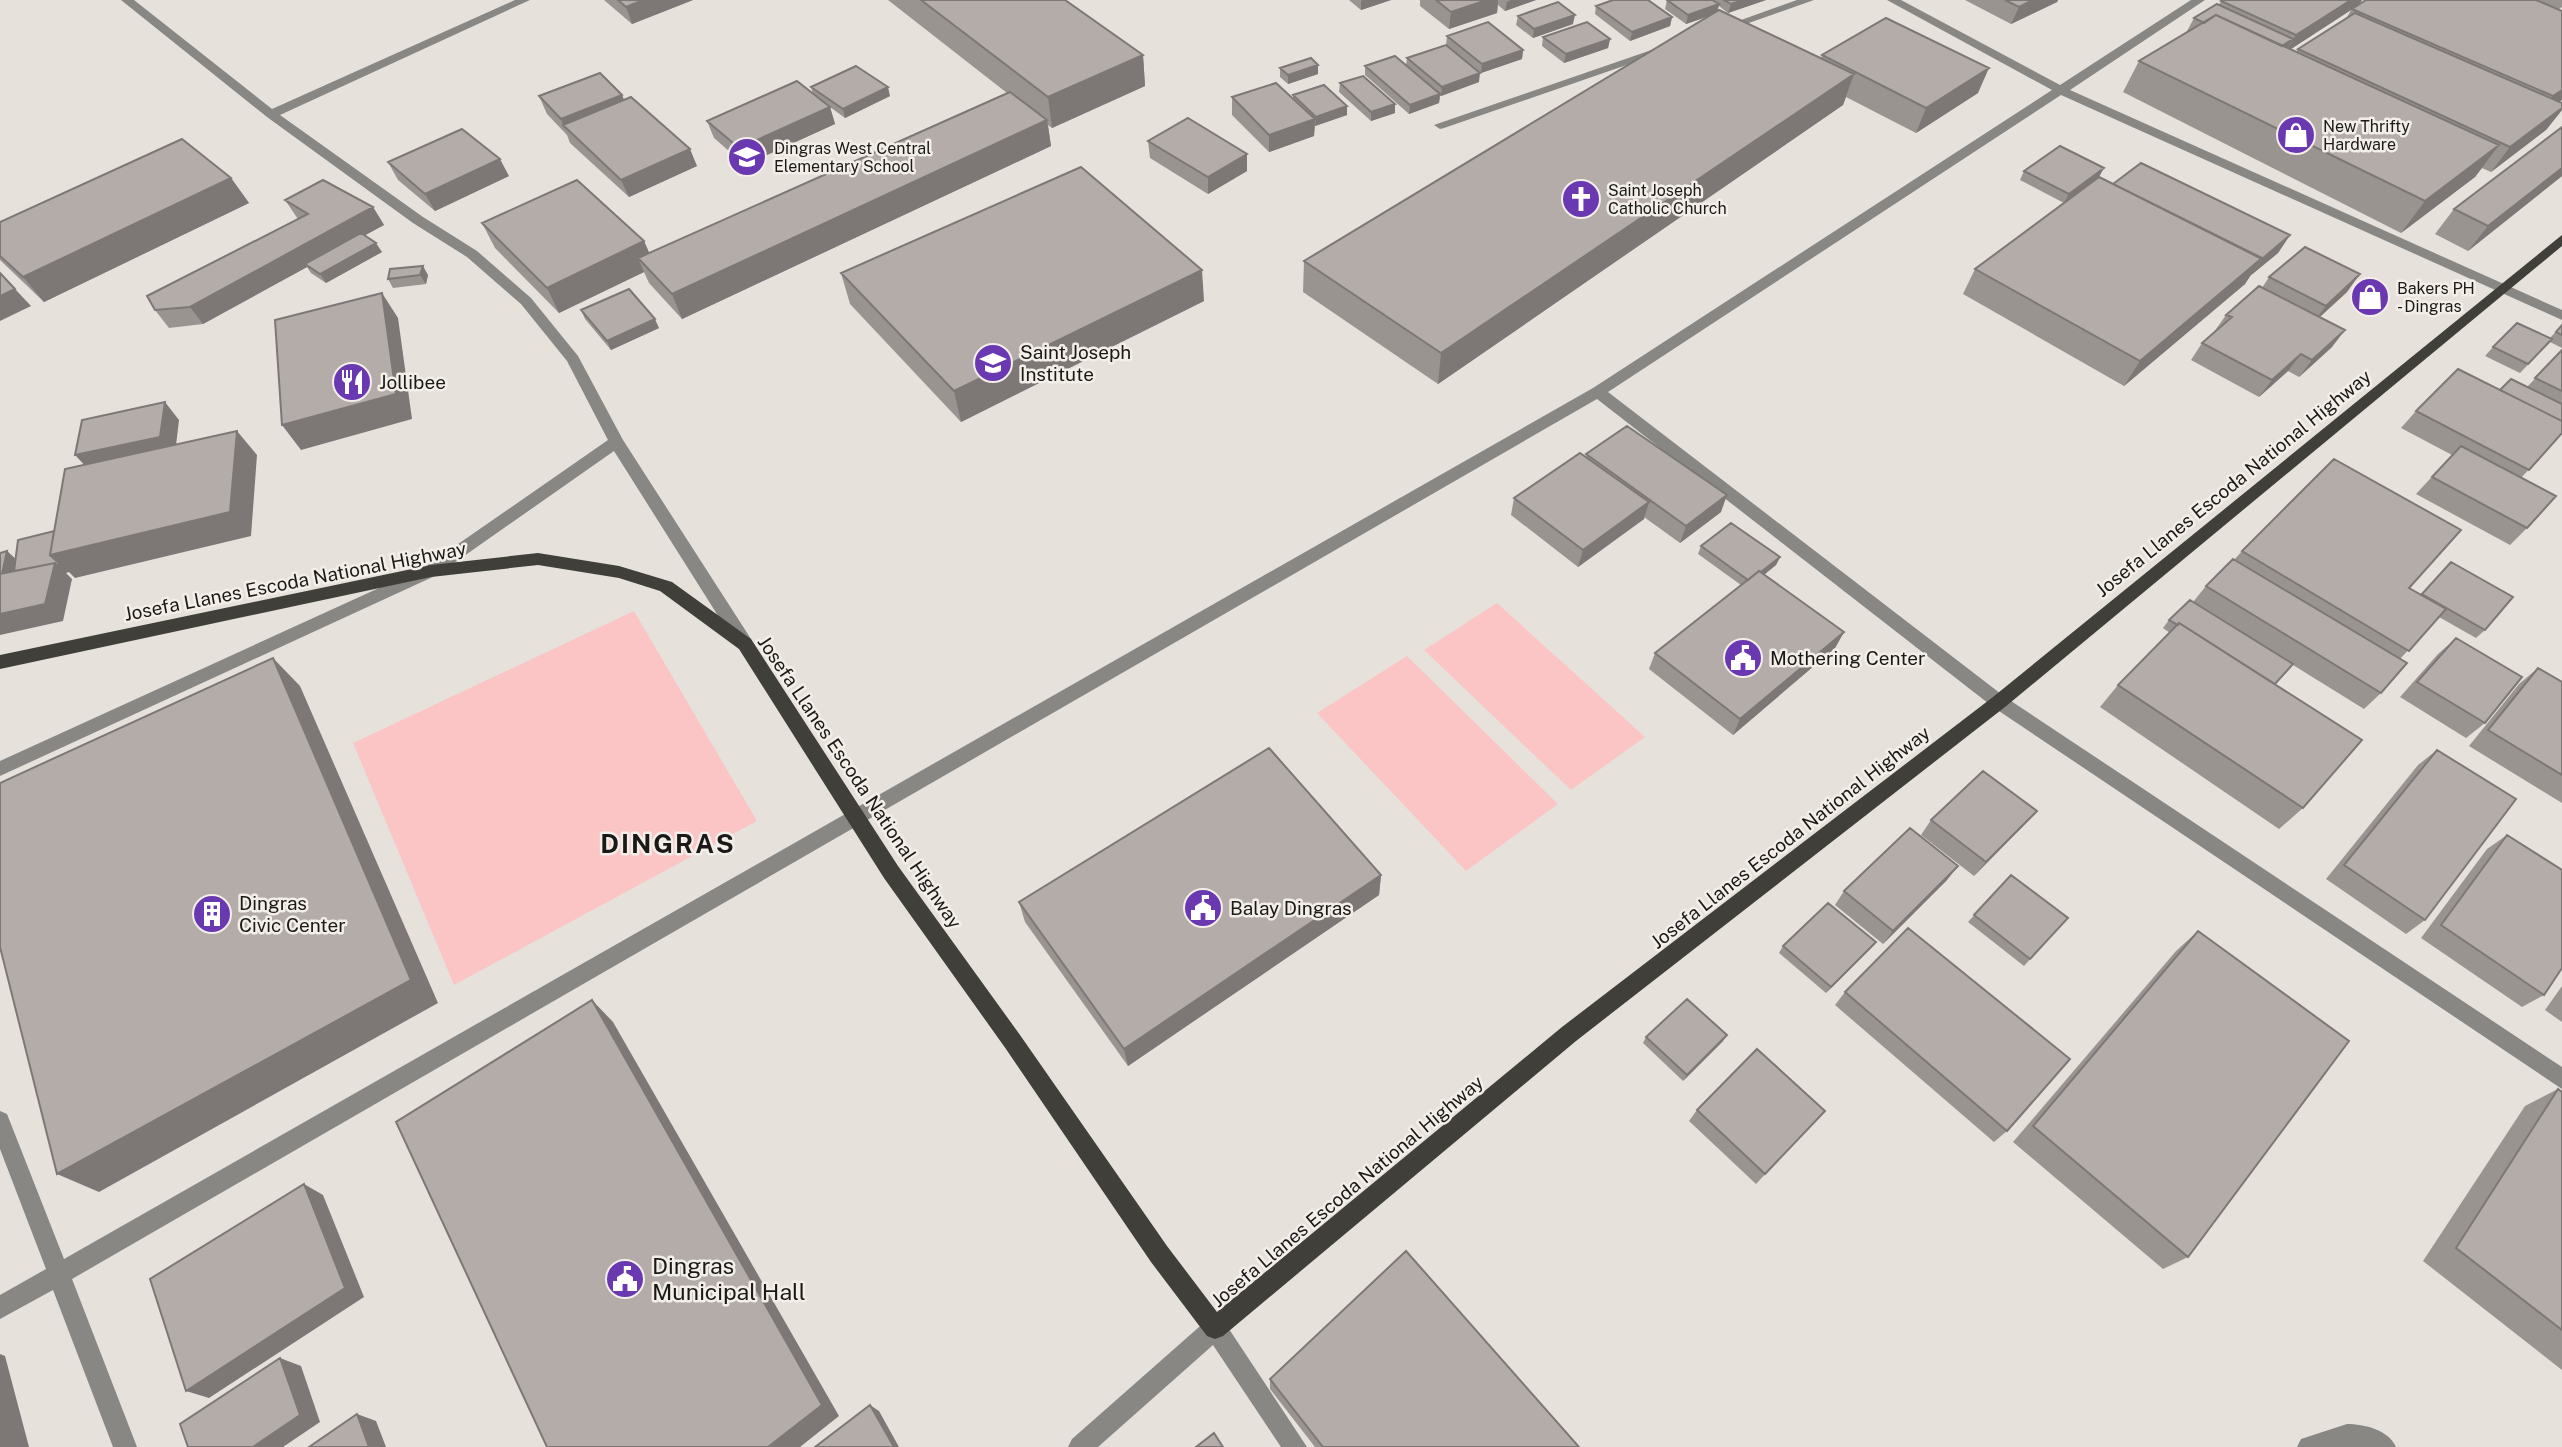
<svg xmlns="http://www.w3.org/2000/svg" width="2562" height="1447" viewBox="0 0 2562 1447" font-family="'Public Sans',sans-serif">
<rect width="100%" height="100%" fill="#e6e1db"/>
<path fill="#fbc5c6" d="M1497,603l148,134 -74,53 -147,-140z
M634,611l123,210 -303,164 -101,-242z
M1407,656l151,148 -92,67 -149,-158z"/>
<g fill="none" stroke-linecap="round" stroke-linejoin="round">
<path fill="#888784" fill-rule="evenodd" d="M121,0h13l138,109 243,-109h15l-250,115 143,102 54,34 54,47 47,58 45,84 128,199 2,5 -2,5h-12l-125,-198 -177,124 -437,201v-15l425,-194 183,-127 -41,-79 -46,-57 -54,-47 -54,-34 -146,-106z
M1797,0h17l-88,31 -10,-2z
M1887,0h14l159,85 131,-85h14l-135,90 492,220v10l-501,-225 -453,297 397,305 557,370v22l-569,-382 -396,-308 -1525,880 65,168h-24l-60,-157 -53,29v-24l46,-26 -46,-120v-38l7,3 57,145 1529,-871 459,-298z
M1666,45l6,3 -2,2 -226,78 -4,1 -6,-4z
M1215,1317l8,3 84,127h-26l-68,-102 -115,102h-30l4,-8 135,-119z
M2347,1424c17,0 42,6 49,23h-99l4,-8z"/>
<path fill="#403f3a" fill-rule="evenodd" d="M2562,235v11l-557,461 -429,334 -353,295 -8,3 -8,-3 -56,-74 -145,-213 -122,-171 -145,-229 -79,-58 -41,-13 -81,-13 -107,12 -431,92v-14l431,-90 107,-12 81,13 53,16 79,57 147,227 122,169 147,211 50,66 345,-285 431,-330z"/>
</g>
<path fill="#9a9491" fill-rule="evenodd" d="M604,0h89l-61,24z
M888,0h177l78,55 2,31 -93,42 -4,-3 3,21 -369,173 -33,-36 -5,-11 -85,41 -64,-65 -13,-25 162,18 5,12 358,-160z
M1349,0h42l-30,10z
M1420,0h116l-31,11 -7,-6 -1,8 -48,16 -29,-23z
M1667,0h99l-38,13 -9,-7 -2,5 104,48 1,-4 156,38 -62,40 -70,-36 -3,8 -405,279 -135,-92 1,-31 406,-245 -24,8 -21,-15z
M1965,0h93l-1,2 -46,22z
M2223,0h139l-3,5 7,-5h196v7l-3,2v93l3,1v7l-16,20 -55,42 -9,-4 -7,9 -74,56 -278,-141 16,-31 47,-28 8,-15 24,-13zM2351,10l-5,9 -48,30 -2,3 -5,-3z
M1596,6l76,11 -2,9 -40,15 -35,-27z
M1518,16l55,8 -40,14 -17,-13z
M1447,36l76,14 -1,9 -41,14 -35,-28z
M1543,37l67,2 -2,9 -44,15 -22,-17z
M1407,58l72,24 -38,14h-1l-1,7 -30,11 -44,-39v-9l41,-1z
M1318,65v9l-30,10 -8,-7v-9z
M1340,83l55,30 -24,8 -32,-29z
M811,87l79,9 -45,22 -15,-11 5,17 -90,41 -31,-27 -7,-17 106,-27z
M622,95l2,5 73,66 -68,31 -59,-54 -3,-8 -20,-21 -8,-18z
M1293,95l54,11v9l-32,11v-1l-1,11 -45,16 -37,-37v-18l61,1z
M1148,141l99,30 -39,23 -58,-36z
M388,162l121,14 -74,35 -37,-31z
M2024,171l75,6 14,7 177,51 -12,18 -28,23 -5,8 -121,102 -161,-92 12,-25 89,-66 -44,-23z
M2562,176l-94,75 -33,-17 19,-25z
M231,178l18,25 -205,99 -44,-42v-38z
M285,200l88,7 11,18 -20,10 18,17 -56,31 -15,-10 -4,-6 -104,57 -34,4 -14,-18 143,-91z
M390,269l38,6 -2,9 -33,4 -5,-9z
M841,273l363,28 -243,121 -111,-118z
M2269,277l78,15 -27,25 12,30 -33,30 -11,-6 -29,26 -68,-37 11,-17 12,-11 12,-17 36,-27z
M581,310l78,18 -48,22 -26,-31z
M2562,325v23l-12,-6 -30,31 -35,-17 8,-9 57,-9z
M2562,350v83l-41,45 6,50 -17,17 -94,-51 36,-39 -51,-27 15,-17 84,-21 27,-3z
M1586,454l135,58 -41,31 -36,-26v2l-66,48 -67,-52 3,-17 72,-42z
M1701,546l79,11 -4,8 -12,10 80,57 -9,16 -102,87 -84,-66 6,-16 86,-68 -43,-31z
M2242,551l167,37 11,7 31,-33 34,68 -9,8 -37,-21 -39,42 -19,34 -17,16 -71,-44 -18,19 28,124 -24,21 -179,-122 18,-22 52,-52 -7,-5 6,-8 24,-18 13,-16 28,-26z
M2456,638l29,85 -19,15 -66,-41 38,-43z
M2538,668l24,14v121l-93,-57 50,-62z
M2437,750l-12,170 -19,14 -80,-55 92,-114z
M1931,820l93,5 -50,51 -53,-41z
M2507,835l37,160 -22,12 -101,-69 66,-89z
M1381,875l-2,20 -251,171 -103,-144 -6,-20z
M2011,875l57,43 -44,48 -56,-44z
M1947,880l-64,64 -48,-39 9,-14z
M2198,931l-10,326 -25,12 -150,-127 163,-191z
M1876,942l-5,6 -45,45 -47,-40 4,-7z
M2562,986v36l-17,-12z
M1845,992l162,139 -13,11 -159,-137z
M1646,1037l77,4 -40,40 -40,-38z
M2558,1089l4,3v278l-139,-109 102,-155z
M1697,1110l128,1 -69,73 -67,-63z
M1270,1379l309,68h-264l-45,-58z"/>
<path fill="#7d7876" d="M643,0h50l-61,24 -6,-17z
M1363,0h28l-30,10v-9z
M1487,0h11l-1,13 -48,16 2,-17z
M1511,0h25l-31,11 2,-9z
M1743,0h23l-38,13 3,-9z
M2033,0h25l-1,2 -46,22 8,-17z
M2351,0h11l-4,6 -6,3 -1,1 -66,43 11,-18z
M1719,4l-2,9 -31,11 2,-9z
M1575,15l-2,9 -40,14 1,-9z
M1672,17l-2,9 -40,15 2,-9z
M1610,39l-2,9 -44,15 2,-9z
M2293,39l-11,18 -12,-4z
M1523,50l-1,9 -41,14 1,-9z
M1143,55l2,31 -93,42 -4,-31z
M1318,65v9l-30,10v-9z
M1989,68l-11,25 -62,40 10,-25z
M1480,73l-1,9 -38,14 1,-9z
M1854,74l-11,31 -405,279 3,-31z
M888,87l2,9 -45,22 -2,-9z
M2562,90v10l-29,21 20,-25z
M1440,94l-1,9 -30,11 1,-9z
M622,95l7,18 -65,14 -3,-8z
M1395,104v9l-24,8v-9z
M1347,106v9l-32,11 1,-9z
M830,107l5,17 -90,41 -6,-17z
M2562,108v2l-16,20 -55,42 19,-25z
M1315,119l-1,17 -45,16v-17z
M1047,120l4,26 -369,173 -10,-25z
M2499,145l-24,32 -74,56 24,-32z
M690,149l7,17 -68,31 -8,-17z
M1247,154v17l-39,23v-17z
M500,159l9,17 -74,35 -10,-17z
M2104,168l-5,9 -35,26 5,-9z
M2562,168v8l-94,75 20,-25z
M231,178l18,25 -205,99 -21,-25z
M373,207l11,18 -75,41 -4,-2 2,3 -104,57 -13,-17z
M2290,235l-12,18 -28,23 12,-17z
M644,241l11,25 -17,-8 6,14 -85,41 -12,-25z
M376,243l6,9 -56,31 -6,-9z
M2262,258l-17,26 -121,102 16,-25z
M423,266l5,9 -2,9 -6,-9z
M1202,270l2,31 -243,121 -7,-31z
M2360,274l-13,18 -34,31 13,-17z
M15,289l16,17 -31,15v-25z
M382,293l16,25 14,101 -111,31 -19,-25z
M655,319l4,9 -48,22 -4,-9z
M2345,330l-13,17 -33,30 13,-17z
M2301,354l-13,17 -29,26 13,-17z
M165,402l14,18 -4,34 -84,18 -16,-17z
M237,431l20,24 -6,81 -176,42 -6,-6 -3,1 6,6 -9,42 -63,14v-21l50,-59z
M1727,495l-6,17 -41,31 6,-17z
M1649,502l-5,17 -66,48 5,-17z
M7,551l10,9 -6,26 -11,-8z
M1780,557l-4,8 -30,24 4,-8z
M1844,632l-9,16 -102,87 7,-16z
M273,658l27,28 138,317 -339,189 -42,-18z
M2037,811l-13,14 -50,51 12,-14z
M1958,866l-11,14 -64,64 10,-13z
M1381,875l-2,20 -251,171 -4,-17z
M1876,942l-5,6 -45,45 5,-6z
M592,1000l21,22 226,394 -39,31h-32z
M1727,1035l-4,6 -40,40 4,-6z
M304,1184l19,11 41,102 -155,101 -23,-7z
M0,1354l5,2 24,91h-29z
M280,1358l21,8 19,56 -37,25h-30z
M870,1405l9,6 20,36h-5z
M357,1414l19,7 10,26h-17z"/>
<path fill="#b3aca9" stroke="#7d7876" stroke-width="2" d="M618,0h25l-17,7z
M921,0h144l78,55 -95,42z
M1436,0h51l-36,12z
M1613,0h35l24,17 -40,15 -36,-26z
M1667,0h45l7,4 -31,11z
M1724,0h19l-12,4z
M2005,0h28l-14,7z
M2223,0h128l-55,35 -75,-34z
M2366,0h170l26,11v79l-9,6 -201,-87z
M1558,2l17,13 -41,14 -16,-13z
M2217,4l76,35 -11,7 -66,-31 -12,8 -10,-5z
M1719,10l135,64 -413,279 -137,-92z
M2355,13l207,90v5l-52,39 -212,-98z
M2216,15l283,130 -74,56 -286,-140z
M1886,18l103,50 -63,40 -104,-53z
M1488,22l35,28 -41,14 -35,-28z
M1587,22l23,17 -44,15 -23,-17z
M1446,45l34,28 -38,14 -35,-29z
M1395,56l45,38 -30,11 -45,-39z
M1311,58l7,7 -30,10 -8,-7z
M856,66l32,21 -45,22 -32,-22z
M600,73l22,22 -61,24 -22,-23z
M1363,76l32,28 -24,8 -31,-29z
M797,81l33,26 -91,41 -32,-27z
M1276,83l39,36 -46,16 -37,-38z
M1324,85l23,21 -31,11 -23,-22z
M1010,92l37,28 -375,174 -34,-36z
M631,97l59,52 -69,31 -58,-55z
M1188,118l59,36 -39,23 -60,-36z
M2562,127v41l-74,58 -34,-17z
M462,129l38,30 -75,35 -37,-32z
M182,139l49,39 -208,99 -23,-21v-34z
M2060,146l44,22 -35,26 -45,-23z
M2141,163l149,72 -28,24 -149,-75z
M1081,167l121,103 -248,121 -113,-118z
M2099,177l163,81 -122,103 -165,-92z
M323,180l50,27 -183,100 -35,3 -8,-14 161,-82 -23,-14z
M577,180l67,61 -97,47 -65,-65z
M361,233l15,10 -56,31 -15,-10z
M2305,247l55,27 -34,32 -57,-29z
M423,266l-3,9 -32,4 2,-10z
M0,273l15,16 -15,7z
M2259,286l86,44 -33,30 -11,-6 -29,26 -70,-37 30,-26 -6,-2z
M629,289l26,30 -48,22 -26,-31z
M382,293l14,101 -114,31 -7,-105z
M2517,323l35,16 -24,25 -35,-17z
M2562,325v10l-6,-3z
M2562,350v41l-27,-13z
M2458,369l104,52v12l-33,37 -113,-59z
M2511,379l51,25v17l-62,-31z
M165,402l-5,35 -85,18 7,-35z
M1627,426l100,69 -41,31 -100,-72z
M237,431l-7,81 -180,43 15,-86z
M2461,446l95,50 -29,32 -95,-51z
M1580,453l69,49 -66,48 -69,-52z
M2334,459l127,71 -52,58 37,21 -37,42 -167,-100z
M1731,523l49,34 -19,15 -2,-1 -11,9 -47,-34z
M54,531l-4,24 10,9 -3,1 -2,-2 -41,8 4,-31z
M7,551l-5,23h-2v-21z
M2233,559l174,104 -26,30 -175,-107z
M2451,562l62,35 -28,33 -63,-36z
M55,563l-10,41 -45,10v-40z
M1759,571l85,61 -104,87 -85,-66z
M2190,600l103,64 -18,20 -96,-61 -1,2 -9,-5z
M2179,623l183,117 -59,68 -185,-123z
M2456,638l66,39 -37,46 -68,-41z
M273,658l138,322 -354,194 -57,-227v-164z
M2538,668l24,14v93l-74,-45z
M1269,748l112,127 -257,174 -105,-147z
M2437,750l79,49 -91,121 -81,-55z
M1983,771l54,40 -51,51 -55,-42z
M1910,828l48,38 -65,65 -49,-40z
M2507,835l55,35v98l-18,27 -103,-70z
M2011,875l57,43 -38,41 -56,-44z
M1828,903l48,39 -45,45 -48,-41z
M1908,928l162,131 -63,72 -162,-139z
M2198,931l151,110 -161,216 -155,-131z
M1687,999l40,36 -40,40 -41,-38z
M592,1000l230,405 -54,42h-221l-151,-325z
M1757,1049l68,62 -60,63 -68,-64z
M2558,1089l4,3v238l-106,-82z
M304,1184l41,104 -159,103 -36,-112z
M1406,1251l173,196h-256l-53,-68z
M280,1358l20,57 -47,32h-65l-8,-23z
M870,1405l24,42h-79z
M357,1414l12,33h-60z
M1214,1433l9,14h-27z"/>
<defs>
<symbol id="shop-disc" viewBox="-11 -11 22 22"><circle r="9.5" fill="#6a39b1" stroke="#f3eee8"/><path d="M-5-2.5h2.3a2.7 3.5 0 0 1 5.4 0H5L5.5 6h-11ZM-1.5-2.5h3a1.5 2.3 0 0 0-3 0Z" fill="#fff"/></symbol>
<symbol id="school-disc" viewBox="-11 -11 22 22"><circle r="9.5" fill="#6a39b1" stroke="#f3eee8"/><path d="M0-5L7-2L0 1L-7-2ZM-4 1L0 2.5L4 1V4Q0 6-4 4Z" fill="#fff"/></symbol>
<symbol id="church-disc" viewBox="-11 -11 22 22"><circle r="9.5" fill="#6a39b1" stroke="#f3eee8"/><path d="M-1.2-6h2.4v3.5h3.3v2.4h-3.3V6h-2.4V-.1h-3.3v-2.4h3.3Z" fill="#fff"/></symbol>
<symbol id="restaurant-disc" viewBox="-11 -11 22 22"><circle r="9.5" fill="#6a39b1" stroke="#f3eee8"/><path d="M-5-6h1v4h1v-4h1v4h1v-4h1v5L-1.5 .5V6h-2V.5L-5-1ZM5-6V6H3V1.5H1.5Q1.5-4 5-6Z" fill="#fff"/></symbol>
<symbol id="civic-disc" viewBox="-11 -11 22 22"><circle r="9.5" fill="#6a39b1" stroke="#f3eee8"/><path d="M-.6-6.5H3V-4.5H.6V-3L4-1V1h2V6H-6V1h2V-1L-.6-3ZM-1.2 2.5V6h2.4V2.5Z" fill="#fff"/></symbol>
<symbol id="building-disc" viewBox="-11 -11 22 22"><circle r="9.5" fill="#6a39b1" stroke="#f3eee8"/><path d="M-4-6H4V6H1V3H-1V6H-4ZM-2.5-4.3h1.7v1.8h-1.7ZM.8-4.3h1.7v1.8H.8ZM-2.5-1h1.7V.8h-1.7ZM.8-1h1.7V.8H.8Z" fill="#fff"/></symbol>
</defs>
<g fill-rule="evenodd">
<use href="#shop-disc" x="2274" y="113" width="44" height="44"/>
<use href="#school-disc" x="725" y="135" width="44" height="44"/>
<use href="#church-disc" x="1559" y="177" width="44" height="44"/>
<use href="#shop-disc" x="2348" y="275" width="44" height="44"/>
<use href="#school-disc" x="971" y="341" width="44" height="44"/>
<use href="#restaurant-disc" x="330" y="360" width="44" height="44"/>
<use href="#civic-disc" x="1721" y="636" width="44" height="44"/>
<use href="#civic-disc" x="1181" y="886" width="44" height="44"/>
<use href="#building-disc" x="190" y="892" width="44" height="44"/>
<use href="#civic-disc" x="603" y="1257" width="44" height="44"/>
</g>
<g text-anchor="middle" stroke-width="5" stroke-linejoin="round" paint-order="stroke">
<g font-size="16" fill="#1a1917" stroke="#f3eee8" text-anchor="start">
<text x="2323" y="132">New Thrifty<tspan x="2323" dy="18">Hardware</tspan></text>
<text x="774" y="154">Dingras West Central<tspan x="774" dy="18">Elementary School</tspan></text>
<text x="1608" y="196">Saint Joseph<tspan x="1608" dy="18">Catholic Church</tspan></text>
<text x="2397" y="294">Bakers PH<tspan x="2397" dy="18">- Dingras</tspan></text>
</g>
<g font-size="19" fill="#1a1917" stroke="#f3eee8" text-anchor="start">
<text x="1020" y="359">Saint Joseph<tspan x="1020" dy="22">Institute</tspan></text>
<text x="379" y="389">Jollibee</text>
<text x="1770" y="665">Mothering Center</text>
<text x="239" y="910">Dingras<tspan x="239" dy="22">Civic Center</tspan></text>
<text x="1230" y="915">Balay Dingras</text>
</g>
<g font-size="19" fill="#1a1917" stroke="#f3eee8">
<text transform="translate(2233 483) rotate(-39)" y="7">Josefa Llanes Escoda National Highway</text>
<text transform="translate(295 581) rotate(-11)" y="7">Josefa Llanes Escoda National Highway</text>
<text transform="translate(860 782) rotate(56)" y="7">Josefa Llanes Escoda National Highway</text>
<text transform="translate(1790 837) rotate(-38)" y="7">Josefa Llanes Escoda National Highway</text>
<text transform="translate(1347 1191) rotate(-40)" y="7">Josefa Llanes Escoda National Highway</text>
</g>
<g font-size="23" fill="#1a1917" stroke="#f3eee8" text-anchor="start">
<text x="652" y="1274">Dingras<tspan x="652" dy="26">Municipal Hall</tspan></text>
</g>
<g font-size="26" font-weight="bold" letter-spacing="2" fill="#1a1917" stroke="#f3eee8">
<text x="668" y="853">DINGRAS</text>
</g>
</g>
</svg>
